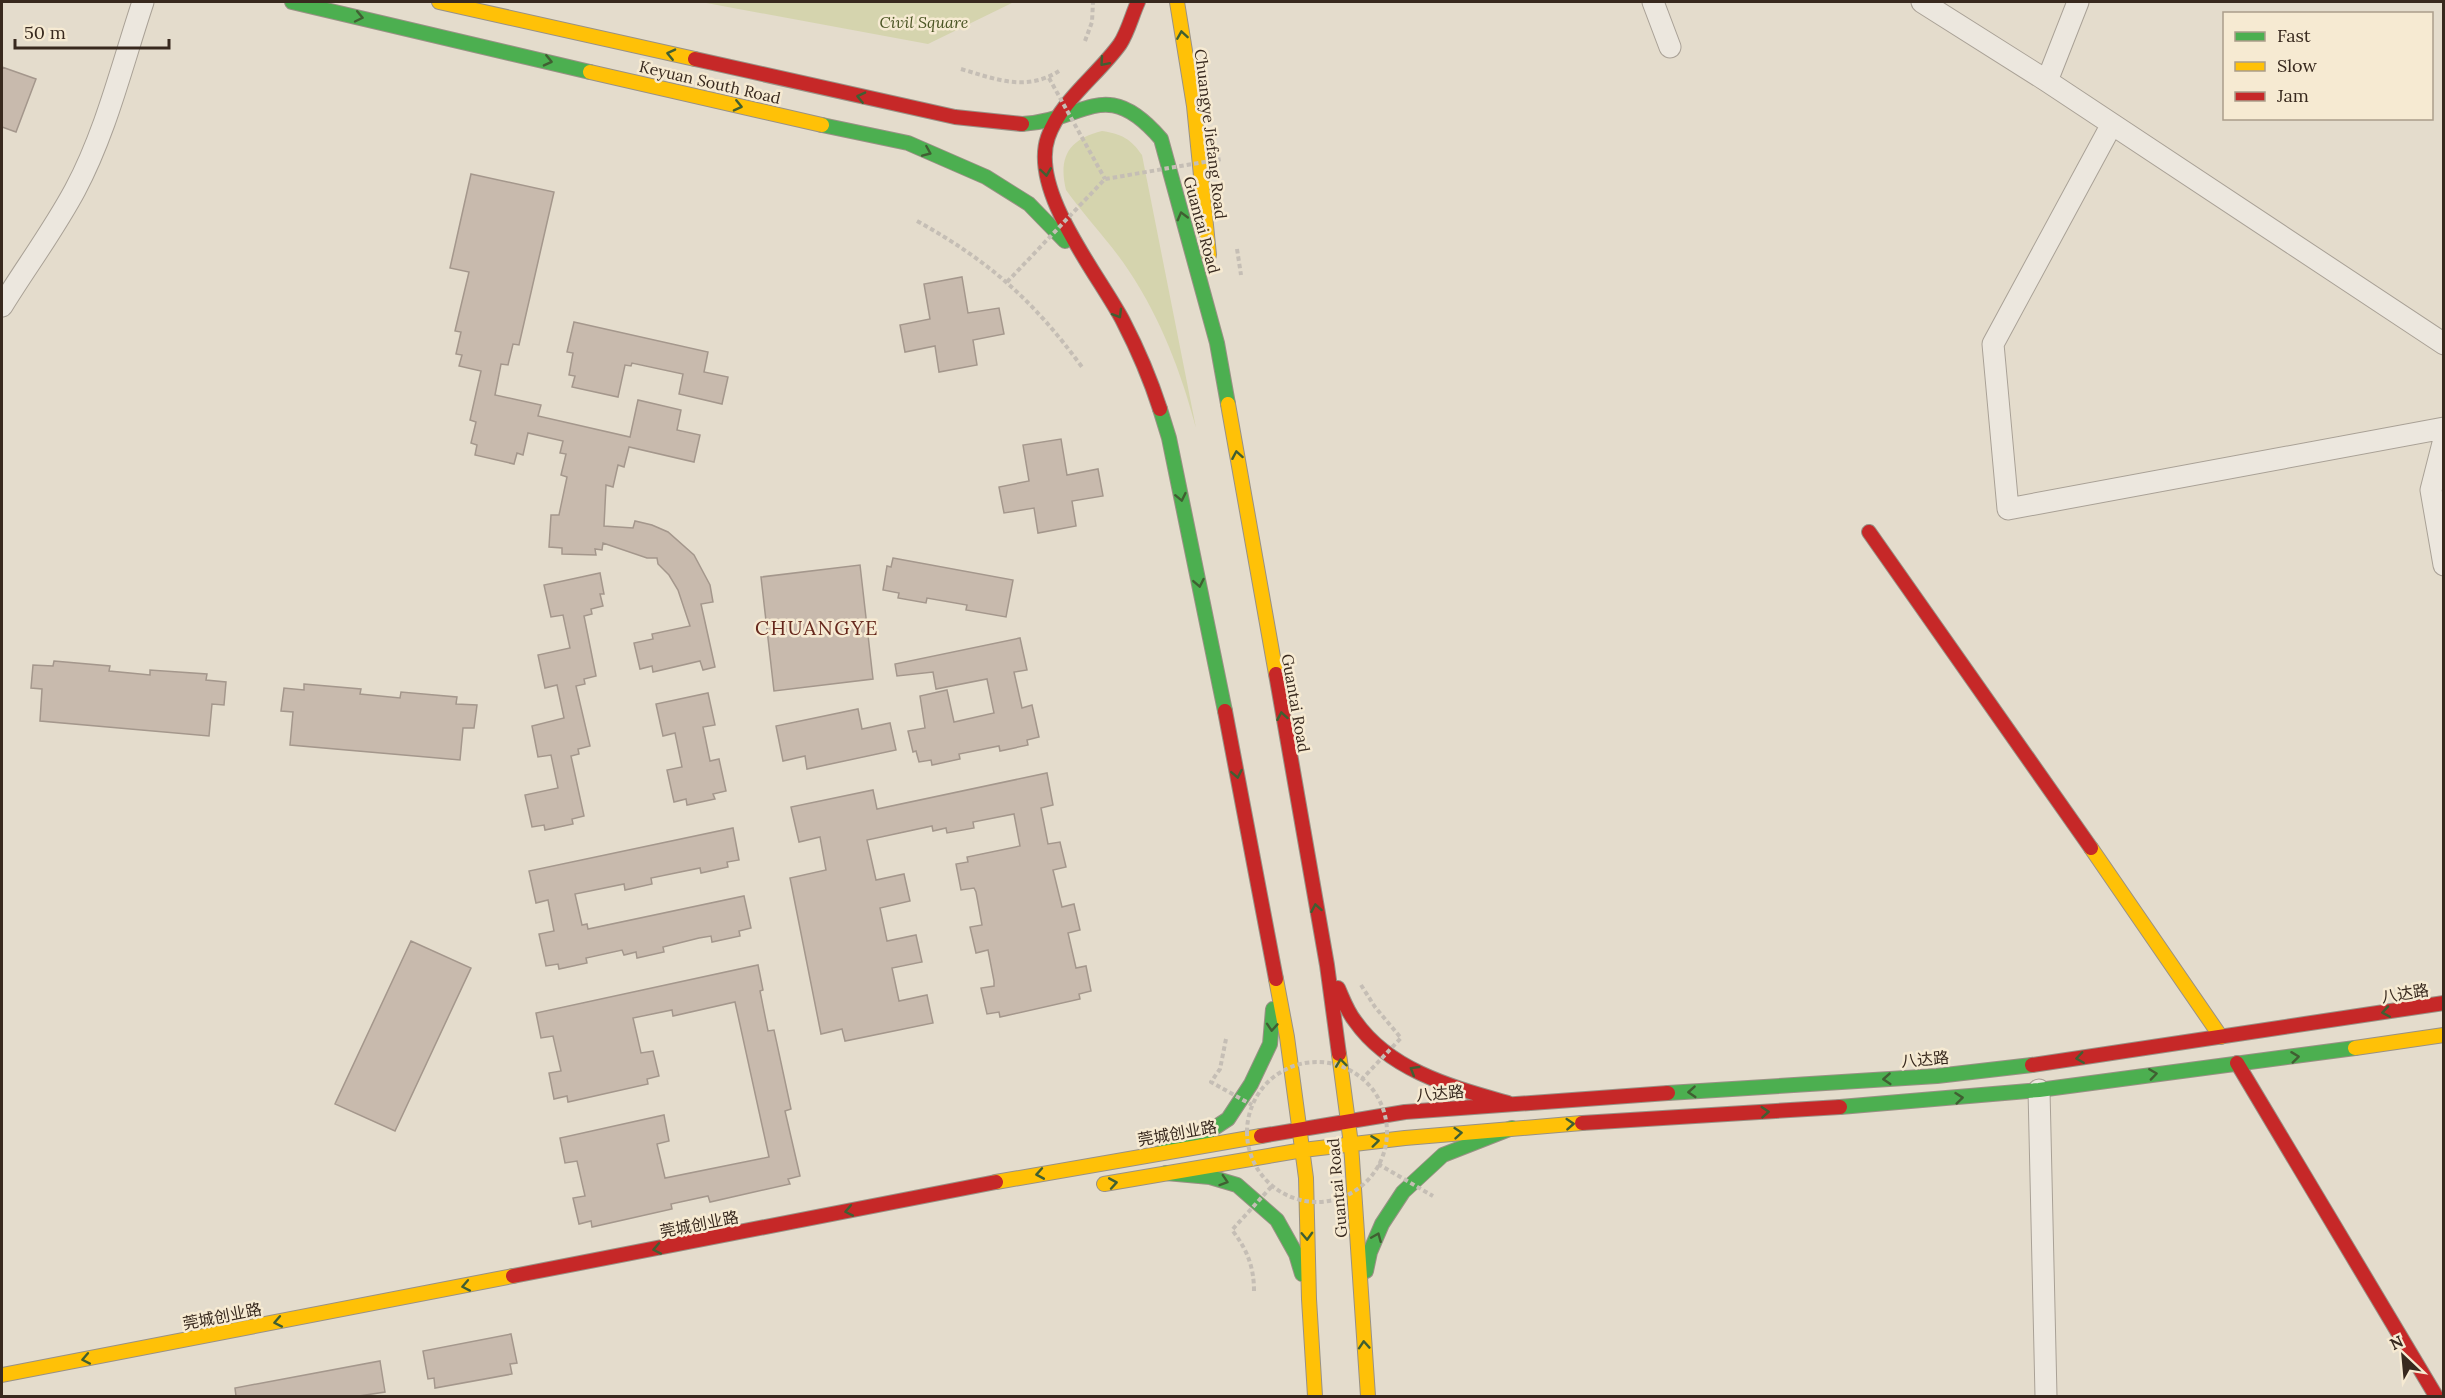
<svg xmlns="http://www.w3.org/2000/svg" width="2445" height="1398" viewBox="0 0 2445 1398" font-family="Lora,'Noto Sans SC',serif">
<rect width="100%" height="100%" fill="#e4dccc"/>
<path fill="#d5d4ae" d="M701,2h313l-86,42z
M1102,131c20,3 29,8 40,24l54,273c-15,-56 -35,-109 -67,-157 -19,-29 -43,-53 -63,-81 -8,-33 3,-51 36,-59z"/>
<path fill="#c8baad" stroke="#a4978c" stroke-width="1.5" d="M2,67l34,12 -20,53 -14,-5z
M471,174l83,18 -35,153 -6,-1 -5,21 -7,-1 -6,31 46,10 -3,11 92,21 8,-37 43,10 -4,20 23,5 -6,27 -65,-15 -5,20 -6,-2 -5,22 -7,-2 -2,41 29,2 2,-7 17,4 16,7 26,23 16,30 3,17 -12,2 14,63 -12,3 -3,-9 -47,11 -1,-6 -12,3 -6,-26 19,-4 -1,-5 38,-8 -12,-36 -9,-15 -11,-11 -1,-6h-10l-44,-15 -1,7 -7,-1 1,6 -34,-1v-6l-13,-1 2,-32h8l8,-38 -6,-2 5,-21 -6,-1 3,-12 -35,-8 -5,22 -6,-2 -3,11 -39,-9 2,-10 -6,-2 5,-21 -6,-2 11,-49 -22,-5 3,-11 -6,-1 5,-22 -6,-1 14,-59 -19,-4z
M962,277l6,36 31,-5 5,26 -31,6 4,25 -38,7 -4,-26 -30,6 -5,-27 30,-6 -6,-35z
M574,322l134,30 -4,20 24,5 -6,27 -43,-10 4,-20 -51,-11 -1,3 -6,-1 -7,32 -46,-10 3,-11 -6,-1 4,-22 -6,-1z
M1061,439l6,36 31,-6 5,27 -31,5 4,25 -38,7 -4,-25 -30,5 -5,-26 30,-6 -6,-36z
M893,558l120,22 -7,37 -40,-7 1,-5 -40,-7 -1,5 -28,-5 1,-5 -16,-3 4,-24 4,1z
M860,565l13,114 -99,12 -13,-114z
M600,573l4,21h-4l3,12 -12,3 1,5 -8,2 12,60 -12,3 1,5 -9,2 14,60 -12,3 1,5 -8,2 13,60 -12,3 1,5 -28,6 -1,-5 -12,2 -7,-32 33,-7 -7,-33 -13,2 -6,-31 32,-8 -7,-33 -12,3 -7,-33 32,-7 -7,-33 -12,2 -7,-32z
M1020,638l7,32 -13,2 8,36 10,-3 7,32 -12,3 1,5 -28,6 -1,-5 -40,8 1,5 -28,6 -1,-5 -12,2 -3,-11 -3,1 -5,-21 17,-3 -5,-32 27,-6 7,32 40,-9 -7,-34 -51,10 -3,-17 -36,4 -2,-12z
M54,661l56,5 -1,5 21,2 20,2v-5l57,4 -1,6 20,2 -2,23 -12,-1 -3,32 -169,-15 2,-32 -11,-1 2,-23 20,1z
M304,684l57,5 -1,5 40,4 1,-6 56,5 -1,7 21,1 -3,23h-11l-3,32 -170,-15 3,-33 -12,-1 3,-23 20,2z
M708,693l7,32 -12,2 7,34 9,-2 7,32 -13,3 2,5 -28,6 -1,-6 -12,3 -7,-32 15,-3 -7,-34 -12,3 -7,-32z
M858,709l4,20 28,-6 6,27 -89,19 -2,-13 -22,5 -7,-35z
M1047,773l6,32 -12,3 7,36 12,-2 6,25 -13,3 9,37 12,-3 6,26 -12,3 8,35 10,-2 5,25 -12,3 1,5 -80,18 -1,-5 -12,2 -6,-26 13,-2v-5l-6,-31 -12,3 -6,-26 12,-2 -6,-33 -2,-4 -13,2 -5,-26 12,-2 -1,-5 53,-11 -6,-32 -41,8 1,6 -27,5 -1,-5 -13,3 -1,-5 -65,14 9,40 28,-6 6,27 -30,7 7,33 29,-6 6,27 -30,6 7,33 28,-6 6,28 -88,18 -3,-12 -21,5 -31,-156 36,-8 -6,-33 -21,5 -8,-35 82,-17 4,19z
M733,828l6,32 -12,2 1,5 -27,6 -1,-5 -49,10 1,6 -27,6 -1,-6 -49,10 7,31 5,-1 1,5 156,-33 7,32 -12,3 1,5 -28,6 -1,-6 -12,2 -36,9 1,5 -27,6 -1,-6 -12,3 -2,-5 -36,8 1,5 -28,6 -1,-5 -12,2 -7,-32 15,-3 -6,-31 -12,3 -7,-32z
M411,941l60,27 -76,163 -60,-27z
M758,965l5,25 -3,1 8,40 6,-1 17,79 -6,2 15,65 -12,3 2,5 -80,18 -2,-6 -37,8 1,5 -80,18 -1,-6 -12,3 -6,-26 12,-2 -8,-35 -12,2 -5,-25 104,-23 5,26 -12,3 8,34 104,-21 -34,-155 -62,14 -1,-6 -39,8 8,35 12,-2 6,25 -12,3 1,5 -80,18 -1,-6 -13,3 -5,-26 12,-2 -8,-35 -12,2 -5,-25z
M511,1334l6,29 -7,1 2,10 -77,14 -1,-10 -6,1 -5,-28z
M380,1361l5,31 -26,4h-123l-1,-8z"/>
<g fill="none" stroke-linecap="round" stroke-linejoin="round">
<defs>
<path id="street" d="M1653,2l17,45
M1922,2l125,79 397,263
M2047,81l31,-79
M2112,124l-119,220 15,165 436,-81
M2,306c24,-39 51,-75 73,-116 31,-58 47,-125 68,-188
M2444,439l-13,51 13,75
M2039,1090l7,306"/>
<path id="fast" d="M292,2l298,70
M1022,124c63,-3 83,-50 139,15l56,204 11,61
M822,125l86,18 78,34 43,27 36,37
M1160,409l9,29 56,273
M1668,1093l269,-17 95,-11
M1840,1107l199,-17 316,-42
M1160,1153l42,-17 26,-17 23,-35 19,-40 3,-35
M1166,1173l44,4 27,8 40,35 19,34 6,20
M1366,1271l4,-19 12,-28 21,-32 40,-37 69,-27"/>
<path id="slow" d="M439,2l256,57
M1177,2l17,104 15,149
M590,72l232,53
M1228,404l48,270
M2091,848l130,189
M1276,979l11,58 19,141 3,121 6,97
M2355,1048l89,-13
M1339,1054l12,90 17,252
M996,1182l265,-46
M1104,1184l199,-34 102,-12 177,-15
M2,1375l511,-99"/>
<path id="jam" d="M1138,2c-6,13 -10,30 -18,42 -22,31 -59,56 -72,93 -19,54 51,138 75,184 15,29 27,57 37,88
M695,59l260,58 67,7
M1869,532l222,316
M1276,674l51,291 12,89
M1225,711l51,268
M1338,988c5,11 9,23 17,33 35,50 97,66 153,82
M2237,1063l199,333
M2032,1065l412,-62
M1582,1123l258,-16
M1261,1136l144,-24 263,-19
M513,1276l483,-94"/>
</defs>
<use href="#street" stroke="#a9a196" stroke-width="23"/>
<use href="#fast" stroke="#999185" stroke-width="16"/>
<use href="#slow" stroke="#999185" stroke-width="16"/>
<use href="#jam" stroke="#999185" stroke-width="16"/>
<path stroke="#c5beb5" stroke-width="4" stroke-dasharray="4.5 3" stroke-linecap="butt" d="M1085,41l7,-19 1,-20
M961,69c34,10 65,23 98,2
M917,221c72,40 116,79 165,146
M1237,249l4,26"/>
<use href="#street" stroke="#ece7de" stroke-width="21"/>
<use href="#fast" stroke="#4caf50" stroke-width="14"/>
<use href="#slow" stroke="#ffc107" stroke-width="14"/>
<use href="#jam" stroke="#c62828" stroke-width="14"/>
<path stroke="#c5beb5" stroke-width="4" stroke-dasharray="4.5 3" stroke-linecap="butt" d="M1049,78l56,101
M1007,282l98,-103 117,-20
M1361,985l14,22 26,31 -39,41
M1226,1039l-6,30 -9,13 41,23
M1247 1132a70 70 0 1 1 140 0a70 70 0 1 1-140 0Z
M1378,1164l55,32
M1254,1291c0,-24 -7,-42 -22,-61l40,-44"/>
</g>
<defs><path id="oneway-chevron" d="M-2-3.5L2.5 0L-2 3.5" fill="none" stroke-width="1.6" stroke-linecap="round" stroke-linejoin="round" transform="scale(1.5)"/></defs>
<g stroke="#405f32">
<use href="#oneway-chevron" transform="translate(359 17) rotate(12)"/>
<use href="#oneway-chevron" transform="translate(1182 35) rotate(-99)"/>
<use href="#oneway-chevron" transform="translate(671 54) rotate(-167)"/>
<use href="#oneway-chevron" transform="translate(548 61) rotate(13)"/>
<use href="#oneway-chevron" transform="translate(1104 62) rotate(131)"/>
<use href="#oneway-chevron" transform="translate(861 97) rotate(-167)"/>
<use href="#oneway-chevron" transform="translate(738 106) rotate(13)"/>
<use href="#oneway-chevron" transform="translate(927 152) rotate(23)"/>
<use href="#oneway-chevron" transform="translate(1046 172) rotate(82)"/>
<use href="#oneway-chevron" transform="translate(1182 216) rotate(-105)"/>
<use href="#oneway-chevron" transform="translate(1118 314) rotate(59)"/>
<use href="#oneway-chevron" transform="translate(1237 455) rotate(-100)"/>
<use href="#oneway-chevron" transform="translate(1181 497) rotate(78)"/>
<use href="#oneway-chevron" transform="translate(1199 583) rotate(79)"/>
<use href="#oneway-chevron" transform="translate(1282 716) rotate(-100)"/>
<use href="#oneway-chevron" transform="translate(1237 774) rotate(79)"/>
<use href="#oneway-chevron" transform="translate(1316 908) rotate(-100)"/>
<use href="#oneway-chevron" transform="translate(2386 1012) rotate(171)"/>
<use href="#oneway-chevron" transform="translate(1272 1027) rotate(94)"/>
<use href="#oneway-chevron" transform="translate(2295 1057) rotate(-7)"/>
<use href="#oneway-chevron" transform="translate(2080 1058) rotate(172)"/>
<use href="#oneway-chevron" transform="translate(1341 1063) rotate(-97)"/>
<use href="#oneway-chevron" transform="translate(1414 1070) rotate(-149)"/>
<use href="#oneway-chevron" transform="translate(2153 1074) rotate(-8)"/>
<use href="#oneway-chevron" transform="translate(1887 1079) rotate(176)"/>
<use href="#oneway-chevron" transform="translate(1692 1092) rotate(176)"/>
<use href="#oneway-chevron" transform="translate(1959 1098) rotate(-6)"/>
<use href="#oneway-chevron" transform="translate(1765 1112) rotate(-4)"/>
<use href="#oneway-chevron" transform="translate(1570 1124) rotate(-4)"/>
<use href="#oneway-chevron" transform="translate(1458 1133) rotate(-5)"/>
<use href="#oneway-chevron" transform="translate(1375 1141) rotate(-7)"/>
<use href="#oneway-chevron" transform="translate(1040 1174) rotate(170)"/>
<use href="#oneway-chevron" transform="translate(1224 1181) rotate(18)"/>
<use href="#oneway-chevron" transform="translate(1113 1183) rotate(-10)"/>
<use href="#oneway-chevron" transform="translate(849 1211) rotate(169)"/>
<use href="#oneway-chevron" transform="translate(1307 1236) rotate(88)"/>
<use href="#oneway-chevron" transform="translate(1377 1237) rotate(-67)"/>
<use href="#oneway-chevron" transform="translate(657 1249) rotate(169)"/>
<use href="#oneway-chevron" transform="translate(466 1286) rotate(169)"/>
<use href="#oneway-chevron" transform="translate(278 1322) rotate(169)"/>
<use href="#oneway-chevron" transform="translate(1364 1345) rotate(-94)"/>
<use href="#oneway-chevron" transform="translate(86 1359) rotate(169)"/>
</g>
<g text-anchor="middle" stroke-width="5" stroke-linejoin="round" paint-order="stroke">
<g font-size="16" font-style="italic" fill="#4b5524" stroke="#f6ead2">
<text x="924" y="28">Civil Square</text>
</g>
<g font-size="16" fill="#38291e" stroke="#f6ead2">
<text transform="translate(710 82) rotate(13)" y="6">Keyuan South Road</text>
<text transform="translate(1211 134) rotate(83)" y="6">Chuangye Jiefang Road</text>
<text transform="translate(1202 225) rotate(75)" y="6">Guantai Road</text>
<text transform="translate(1296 703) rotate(80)" y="6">Guantai Road</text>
<text transform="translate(2405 993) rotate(-9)" y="6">八达路</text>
<text transform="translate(1925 1059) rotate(-5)" y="6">八达路</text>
<text transform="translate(1440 1093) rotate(-5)" y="6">八达路</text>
<text transform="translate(1177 1133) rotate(-10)" y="6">莞城创业路</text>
<text transform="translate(1337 1188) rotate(-95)" y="6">Guantai Road</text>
<text transform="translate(699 1224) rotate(-11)" y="6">莞城创业路</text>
<text transform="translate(222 1316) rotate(-11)" y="6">莞城创业路</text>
</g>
<g font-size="20" letter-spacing="1.5" fill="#66281c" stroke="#f6ead2">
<text x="817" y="635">CHUANGYE</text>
</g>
</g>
<rect width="2445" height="1398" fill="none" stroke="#38291e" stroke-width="6"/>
<rect x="2223" y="12" width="210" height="108" fill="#f6ead2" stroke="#aa9d8a" stroke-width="1.5"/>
<rect x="2235" y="32" width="30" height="9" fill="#4caf50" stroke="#aa9d8a" stroke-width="1.5"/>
<text x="2277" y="42" font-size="18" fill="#38291e">Fast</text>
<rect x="2235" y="62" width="30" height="9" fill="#ffc107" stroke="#aa9d8a" stroke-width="1.5"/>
<text x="2277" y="72" font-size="18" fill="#38291e">Slow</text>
<rect x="2235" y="92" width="30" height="9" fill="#c62828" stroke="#aa9d8a" stroke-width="1.5"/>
<text x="2277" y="102" font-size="18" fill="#38291e">Jam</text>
<g transform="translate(2403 1356) rotate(334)" stroke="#f6ead2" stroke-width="4.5" paint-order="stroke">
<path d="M0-4.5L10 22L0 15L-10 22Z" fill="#38291e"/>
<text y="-9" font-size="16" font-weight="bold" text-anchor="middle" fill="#38291e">N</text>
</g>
<path d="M15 39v9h154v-9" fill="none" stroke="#38291e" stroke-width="3"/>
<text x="24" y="39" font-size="18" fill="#38291e" stroke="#f6ead2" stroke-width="4.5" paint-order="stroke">50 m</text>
</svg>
